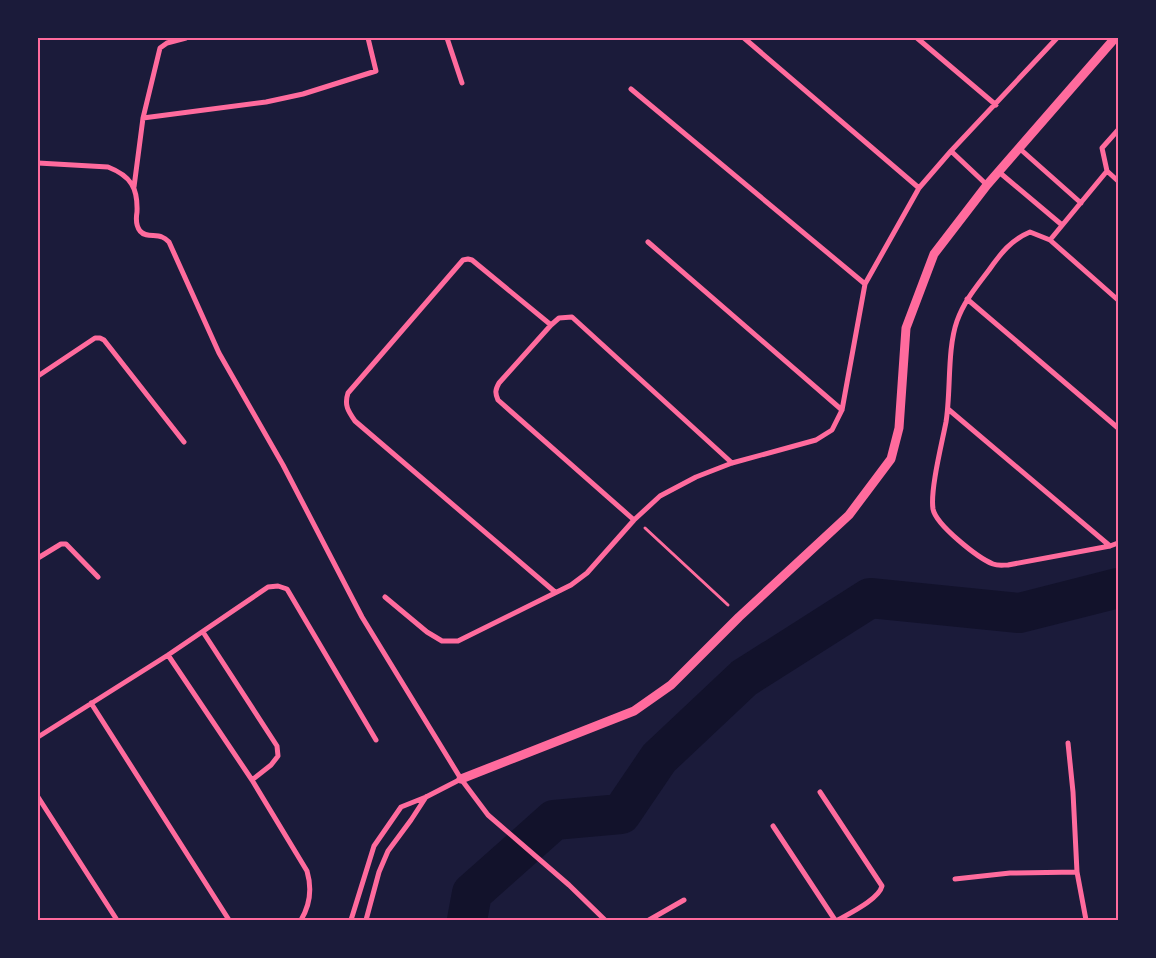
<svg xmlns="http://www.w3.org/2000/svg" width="1156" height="958" viewBox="0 0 1156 958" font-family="Ubuntu,sans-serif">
<rect width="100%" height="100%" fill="#1b1b3a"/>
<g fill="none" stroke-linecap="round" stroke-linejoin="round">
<path stroke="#12122b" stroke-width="40" d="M467,920l5,-27 82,-73 67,-6 38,-56 85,-80 126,-80 149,15 99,-25"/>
<path stroke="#ff6b9d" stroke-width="3" d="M645,528l83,77"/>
<path stroke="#ff6b9d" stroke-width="5" d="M447,38l15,45
M744,38l175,150
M917,38l79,67
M631,89l234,195
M143,118l123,-16 37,-8 73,-23 -8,-33
M1019,148l62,55
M951,151l36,34
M38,163l70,4c23,9 30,21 29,45 -1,6 -1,14 3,19 6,7 15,3 22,6 3,1 5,3 7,5l50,111 64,112 79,152 99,162 27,36 81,70 36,35
M1107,171l-5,-23 16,-18
M1107,171l11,10
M999,172l63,53
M134,187l9,-69 17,-70 7,-5 19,-5
M1050,240l57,-69
M648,242l194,168
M967,299l151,129
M1118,300l-68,-60 -20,-8c-19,8 -29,21 -41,38 -12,16 -25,31 -32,51 -10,28 -6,71 -11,101 -4,21 -16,68 -13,87 3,16 45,49 60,55 5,2 10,1 15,1l102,-19 8,-3
M551,325l-79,-65 -4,-1 -5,1 -115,133c-4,12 0,18 7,28l200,171
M38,376l57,-38h5l4,2 80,102
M948,409l162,137
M634,520l-136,-120c-3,-7 -3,-10 1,-17l52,-58 8,-7 13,-1 160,146
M38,558l23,-14h5l32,33
M385,597l42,35 15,9h16l113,-56 16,-12 47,-53 26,-24 36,-19 36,-14 84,-23 16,-10 10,-20 23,-126 54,-96 32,-37 106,-113
M203,632l74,114 1,10 -7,9 -19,15
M168,655l84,125 55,91c5,17 3,34 -6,49
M91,703l138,217
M38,737l130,-82 100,-68 10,-1 9,3 89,151
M1068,743l5,49 4,80 9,48
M820,792l62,94c-3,13 -32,27 -44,34
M38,797l79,123
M773,826l62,94
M955,879l55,-6 67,-1
M351,920l23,-74 27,-39 25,-10 35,-18
M366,920l13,-48 9,-21 23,-31 15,-23
M649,920l35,-20"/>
<path stroke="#ff6b9d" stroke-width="9" d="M461,779l173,-68 37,-26 68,-68 110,-102 42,-56 8,-31 7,-100 28,-74 53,-69 128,-147"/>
</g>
<rect width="1156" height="958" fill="none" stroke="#1b1b3a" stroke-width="78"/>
<rect x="39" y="39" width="1078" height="880" fill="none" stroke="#ff6b9d" stroke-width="2"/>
</svg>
